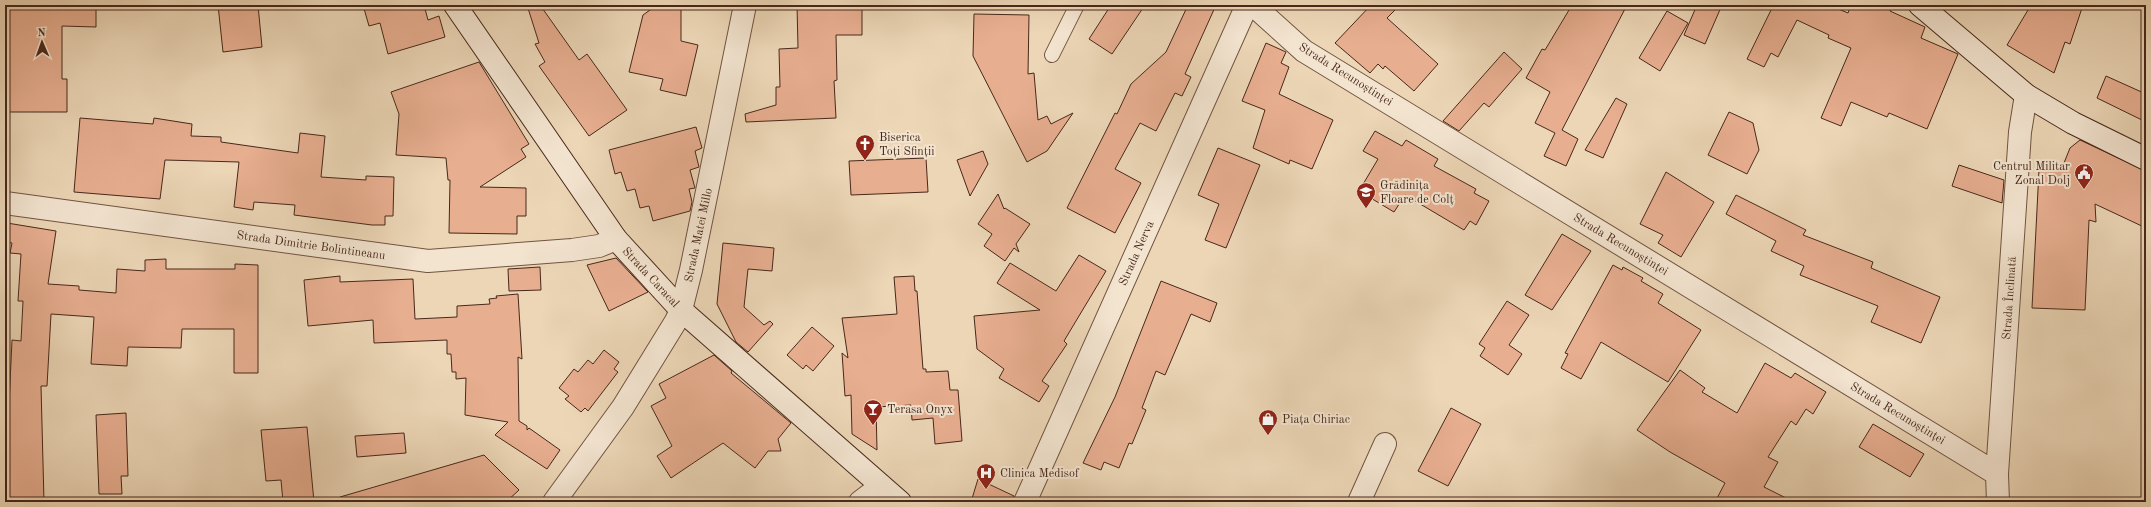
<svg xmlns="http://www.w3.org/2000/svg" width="2151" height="507" viewBox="0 0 2151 507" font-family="'Old Standard TT',serif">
<rect width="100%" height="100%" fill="#ecd6b6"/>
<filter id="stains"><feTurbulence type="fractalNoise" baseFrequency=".005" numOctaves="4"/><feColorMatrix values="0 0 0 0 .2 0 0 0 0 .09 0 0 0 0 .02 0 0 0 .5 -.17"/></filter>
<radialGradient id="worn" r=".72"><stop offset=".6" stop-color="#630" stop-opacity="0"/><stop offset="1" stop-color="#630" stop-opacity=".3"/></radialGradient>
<path fill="#e7ae90" stroke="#48281a" d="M5,5h91v22l-34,-1v53h5v33h-62z
M218,5h40l4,42 -39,5z
M363,5h61l4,15 11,-4 6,21 -57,17 -8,-31 -11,3z
M527,5h13l39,55 8,-6 40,56 -38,26 -50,-70 6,-4 -10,-18 4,-1z
M657,5h24v36l17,4 -12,51 -26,-6 3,-11 -34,-7 14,-57z
M797,5h65v30h-26l1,45 -3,1 2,37 -90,4 -1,-8 31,-9v-18h4l-1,-38 19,-1z
M1111,5h34l-33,49 -23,-15z
M1188,5h28l-31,69 6,3 -9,19 -7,-3 -19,38 -16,-8 -25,46 26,14 -26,50 -48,-25 48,-95 2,1 14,-30 35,-32z
M1371,5h29l-13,13 51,46 -24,27 -29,-25 -2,3 -5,-5 -8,9 -35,-30z
M1572,5h55l-65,125 16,9 -12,27 -22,-10 11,-23 -20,-10 15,-31 -24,-14 16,-29 3,1z
M1697,5h25l-17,39 -21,-9z
M1765,5h64l19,8 3,-8h42l-3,6 35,16 -4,11 37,16 -31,75 -38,-16 -2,4 -36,-15 -10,24 -20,-8 30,-70 -23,-10 1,-3 -32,-15 -19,37 -7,-4 -7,14 -17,-8 25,-51z
M2031,5h52l-13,39 -5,-2 -11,31 -47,-28z
M1667,11l21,12 -28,48 -21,-13z
M974,14l55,1 -1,59 6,-1 4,47 9,-4 4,8 22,-11 -26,38 -20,11 -54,-106z
M1266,43l20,9 -5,11 8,4 -10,27 54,26 -21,49 -22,-9 -1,4 -36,-16 12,-38 -23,-9z
M1504,52l18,17 -33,38 -5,-4 -25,28 -16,-10z
M479,62l50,82 -8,5 5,8 -46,30 46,1v28h-9v18l-68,-1 1,-53h-2l-2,-22 -50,-3 3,-41 -8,-22z
M2106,76l40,18v28l-49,-24z
M1616,98l11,6 -24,54 -18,-8z
M1729,112l24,11 6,27 -12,24 -39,-19z
M80,118l73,6 1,-6 38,6 -1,12 30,1v5l77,11 2,-20 25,3 -4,41 45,3v-4l28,1 -1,39h-8v9h-13l-78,-10 1,-10 -41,-3 -1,8 -19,-3 5,-45 -74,-2 -5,39 -86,-7z
M696,127l6,21 -7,3 4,16 -9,3 5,18 -6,1 3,13 -2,9 -37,10 -4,-15 -9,2 -5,-19 -8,2 -6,-19 -6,2 -6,-24z
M1375,131l27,15 4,-6 32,19 -4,7 42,23 -2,4 15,8 -13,24 -6,-4 -6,9 -59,-35 -11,17 -35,-21 19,-32 -15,-8z
M2080,140l66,31v57l-51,-24 1,18 -7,-2 -4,90 -53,-2 7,-138 9,-7 14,5 8,-20z
M1218,148l42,17 -34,83 -21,-8 14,-36 -21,-9z
M983,151l5,13 -18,32 -13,-36z
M926,158l2,34 -77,3 -2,-34z
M1959,165l45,15 -2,23 -50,-17z
M1666,172l48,30 -33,55 -23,-14 5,-8 -23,-11z
M998,194l6,15 1,-1 25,16 -14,20 3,8 -5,-4 -9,13 -21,-15 8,-12 -14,-10z
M1736,195l70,35 -3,5 70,27 -2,6 69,29 -19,46 -50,-21 7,-16 -78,-31 4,-9 -33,-15 5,-10 -50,-27z
M7,223l49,8 -8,53 31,2v4l37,3 1,-24 28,2v-11l21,-1v10h69v-5l23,1v108h-24v-44h-52l-1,19 -53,-1 -1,19 -36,-2 3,-47 -43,-3 -4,72h-6l3,116h-39v-97h4l3,-65 9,1 2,-40h-5l3,-47 -11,-1 2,-10 -7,-1z
M1562,234l29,17 -39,59 -27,-15z
M723,243l51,5 -2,23 -24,-2 -4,38 20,18 6,-4 3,3 -25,28 -12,-10 -19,-38z
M1079,255l27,16 -42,70 3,3 -25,37 7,5 -10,16 -40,-24 5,-9 -27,-20 -3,-33 66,-6 -43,-27 13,-20 46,28z
M616,258l32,34 -39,19 -22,-46z
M1613,265l9,5 1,-3 20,11 -2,3 22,13 -5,9 43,27 -33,52 -67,-40 -20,37 -20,-11 7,-14 -3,-1z
M540,267l1,23 -32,1 -1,-22z
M340,276v6l73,-3 2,40 42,-2v-11l33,-2 -1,-5 8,-1 -1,-2 22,-2 4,65 -4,-2 1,64 8,5v4l2,-2 31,22 -13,19 -52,-34 13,-13 -43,-7 1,-37 -10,1v-7h-4l-1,-18h-4v-14l-73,3 -1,-23 -65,6 -4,-46z
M914,276l1,15h2l6,78h3v3l22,-1 2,19h8l4,51 -27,3 -2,-26 -21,2 -1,-15 -35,2 1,43 -25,-16 -1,-39 -6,1 -3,-43 6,5 -6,-40 55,-4 -3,-37z
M1161,281l56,22 -7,19 -19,-8 -26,61 -9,-4 -14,37 4,2 -14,34 -3,-1 -10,25 -15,-6 -3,8 -18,-7 32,-66z
M1507,301l22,14 -20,30 13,9 -14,21 -28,-19 5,-8 -6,-4z
M812,327l22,19 -21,25 -7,-6 -3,4 -16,-14z
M604,350l15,12 -5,7 4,3 -30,39 -3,-3 -4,4 -16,-13 4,-3 -10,-8 15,-19 4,3 10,-12 5,4z
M714,355l18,16 -1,2 60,50 -13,16 3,12h-13l-13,17 -32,-25 -52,35 -14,-22 15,-10 -21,-40 15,-8 -7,-14z
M1765,363l26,15 4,-5 31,19 -13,22 -7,-5 -10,16 -5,-4 -23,36 10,5 -14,25 30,15h-79l10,-19 -55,-31 -33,-22 43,-60 25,18 -3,4 35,21z
M1451,408l30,16 -33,62 -30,-15z
M126,413l2,63h-7l1,18h-23l-3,-79z
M1873,424l51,30 -14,23 -51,-30z
M307,427l7,75h-31l-2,-22 -15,1 -5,-51z
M404,433l2,20 -49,4 -2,-21z
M484,455l35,35 -13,12h-166v-5z
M978,479l36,17 -1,6h-42z"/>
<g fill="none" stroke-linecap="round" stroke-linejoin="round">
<defs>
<path id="lane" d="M1052,55l25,-50"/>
<path id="street" d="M1253,5l51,46 693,423
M5,203l423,58 144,-11 27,-4 17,-7
M554,502l69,-95 53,-86 5,-11 10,-40 54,-265
M860,502l21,-16
M1025,502l222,-497
M1359,502l26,-58
M1998,502l-1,-28 23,-342 6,-37"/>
<path id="secondary" d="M455,5l161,234 65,71 219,192
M1920,5l106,90 47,28 73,36"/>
</defs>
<use href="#lane" stroke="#715441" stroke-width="16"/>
<use href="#street" stroke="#715441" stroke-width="24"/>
<use href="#secondary" stroke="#48281a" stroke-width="24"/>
<use href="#lane" stroke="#f3e4d0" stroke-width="14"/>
<use href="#street" stroke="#f3e4d0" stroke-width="22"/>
<use href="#secondary" stroke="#f3e4d0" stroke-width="22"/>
</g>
<defs>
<symbol id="church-pin" viewBox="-11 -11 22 30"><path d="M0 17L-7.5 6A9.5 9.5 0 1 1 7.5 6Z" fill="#8f2418" stroke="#f3e4d0"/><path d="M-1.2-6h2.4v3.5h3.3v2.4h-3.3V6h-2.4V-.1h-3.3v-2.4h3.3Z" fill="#fff"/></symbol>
<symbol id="civic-pin" viewBox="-11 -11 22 30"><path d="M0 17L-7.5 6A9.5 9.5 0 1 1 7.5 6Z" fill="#8f2418" stroke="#f3e4d0"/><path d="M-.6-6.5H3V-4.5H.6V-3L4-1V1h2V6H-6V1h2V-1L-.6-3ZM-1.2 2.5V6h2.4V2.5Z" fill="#fff"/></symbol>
<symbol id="school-pin" viewBox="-11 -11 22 30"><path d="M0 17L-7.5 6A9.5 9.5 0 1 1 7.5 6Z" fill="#8f2418" stroke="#f3e4d0"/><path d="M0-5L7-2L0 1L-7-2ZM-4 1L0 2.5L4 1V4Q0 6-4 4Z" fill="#fff"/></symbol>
<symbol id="bar-pin" viewBox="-11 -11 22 30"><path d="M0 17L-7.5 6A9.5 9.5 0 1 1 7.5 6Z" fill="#8f2418" stroke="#f3e4d0"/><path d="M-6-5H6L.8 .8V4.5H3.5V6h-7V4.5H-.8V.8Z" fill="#fff"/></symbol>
<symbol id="shop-pin" viewBox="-11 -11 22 30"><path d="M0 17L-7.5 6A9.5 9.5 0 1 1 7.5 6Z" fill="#8f2418" stroke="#f3e4d0"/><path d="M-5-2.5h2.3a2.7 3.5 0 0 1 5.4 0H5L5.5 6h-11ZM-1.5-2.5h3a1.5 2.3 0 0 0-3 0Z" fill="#fff"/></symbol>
<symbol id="hospital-pin" viewBox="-11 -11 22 30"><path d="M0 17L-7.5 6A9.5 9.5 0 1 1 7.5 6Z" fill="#8f2418" stroke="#f3e4d0"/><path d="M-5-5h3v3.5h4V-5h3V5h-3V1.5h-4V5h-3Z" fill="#fff"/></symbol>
</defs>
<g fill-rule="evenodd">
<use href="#church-pin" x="854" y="133" width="22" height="30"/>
<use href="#civic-pin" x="2073" y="162" width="22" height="30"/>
<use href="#school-pin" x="1355" y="181" width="22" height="30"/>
<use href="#bar-pin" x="862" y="398" width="22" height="30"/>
<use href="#shop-pin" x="1257" y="408" width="22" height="30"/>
<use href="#hospital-pin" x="975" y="462" width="22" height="30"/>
</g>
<g text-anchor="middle" stroke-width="4" stroke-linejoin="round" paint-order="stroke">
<g font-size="12" fill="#48281a" stroke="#f3e4d0">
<text transform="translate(1346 74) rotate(32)" y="4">Strada Recunoștinței</text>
<text transform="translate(698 235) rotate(-78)" y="4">Strada Matei Millo</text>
<text transform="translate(1621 244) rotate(31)" y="4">Strada Recunoștinței</text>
<text transform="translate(311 245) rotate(8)" y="4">Strada Dimitrie Bolintineanu</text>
<text transform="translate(1136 253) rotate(-66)" y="4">Strada Nerva</text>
<text transform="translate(651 277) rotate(47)" y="4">Strada Caracal</text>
<text transform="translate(2009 298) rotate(-86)" y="4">Strada Înclinată</text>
<text transform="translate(1898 413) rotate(31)" y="4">Strada Recunoștinței</text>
</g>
<g font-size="12" fill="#48281a" stroke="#f3e4d0" text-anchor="start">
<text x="879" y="141">Biserica<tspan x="879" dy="14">Toți Sfinții</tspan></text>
<text x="2070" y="170" text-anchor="end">Centrul Militar<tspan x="2070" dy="14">Zonal Dolj</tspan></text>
<text x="1380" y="189">Grădinița<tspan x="1380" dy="14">Floare de Colț</tspan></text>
<text x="887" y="413">Terasa Onyx</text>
<text x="1282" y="423">Piața Chiriac</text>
<text x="1000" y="477">Clinica Medisof</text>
</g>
</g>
<rect width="2151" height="507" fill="none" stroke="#ecd6b6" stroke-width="20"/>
<rect x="6" y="6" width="2139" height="495" fill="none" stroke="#48281a" stroke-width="2"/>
<rect x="10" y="10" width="2131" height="487" fill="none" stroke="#48281a"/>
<g transform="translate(42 42) rotate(358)" stroke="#f3e4d0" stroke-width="3" paint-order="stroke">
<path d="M0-3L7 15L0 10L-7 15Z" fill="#48281a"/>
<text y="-6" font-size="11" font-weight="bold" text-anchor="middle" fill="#48281a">N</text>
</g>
<rect width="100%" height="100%" filter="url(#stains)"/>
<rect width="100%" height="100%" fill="url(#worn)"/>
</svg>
